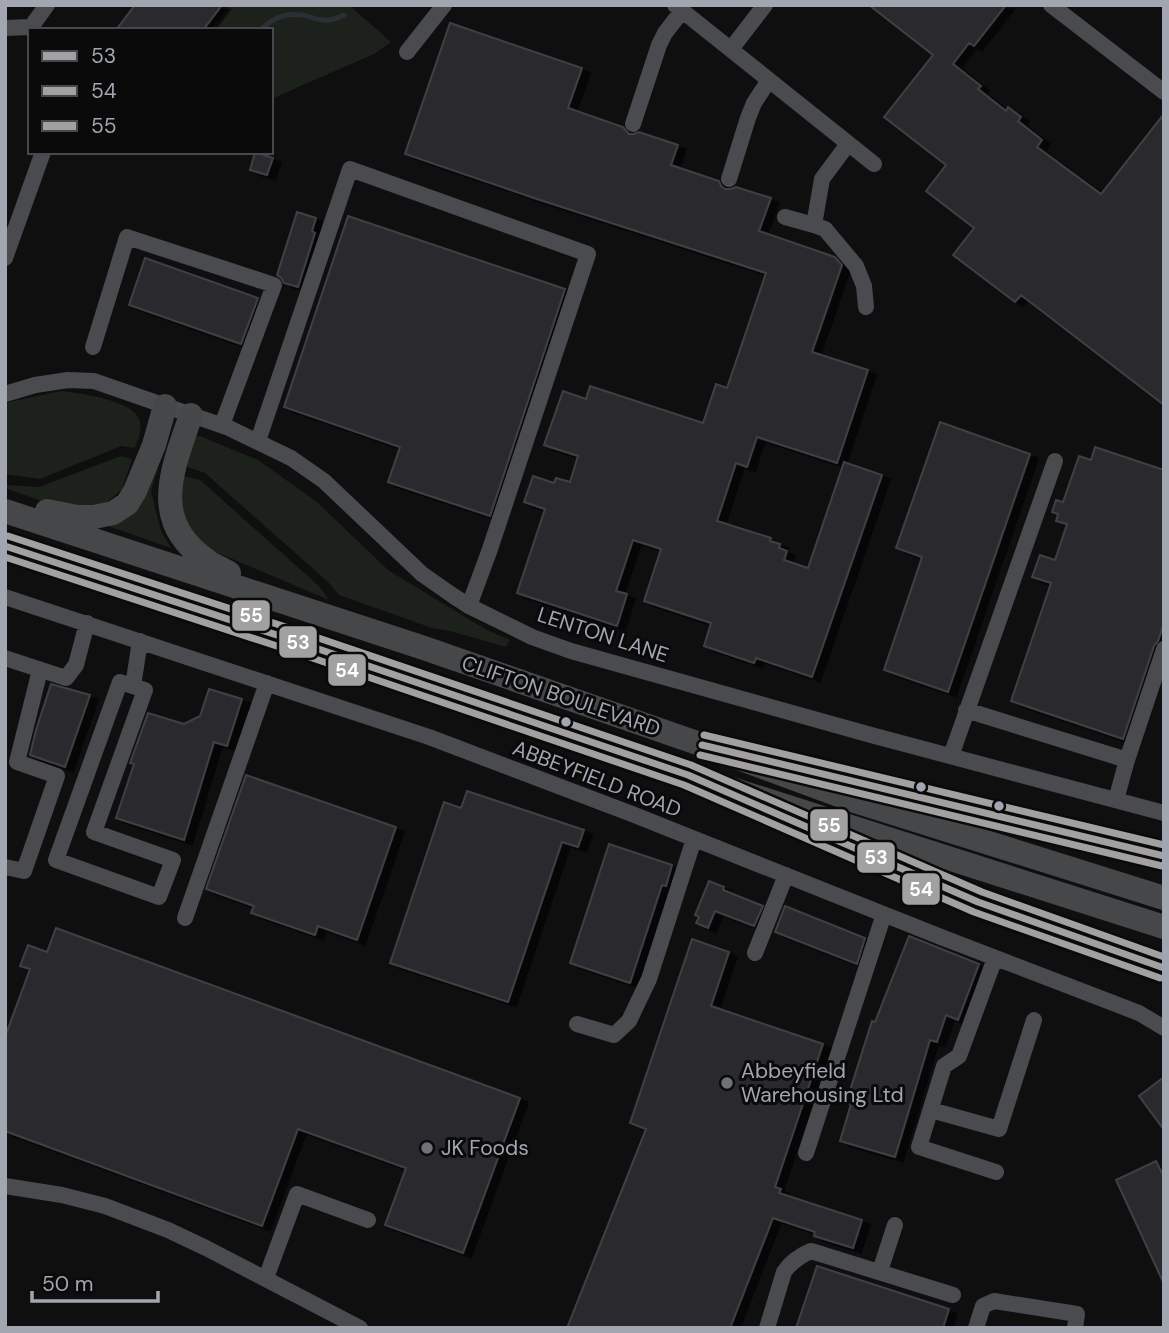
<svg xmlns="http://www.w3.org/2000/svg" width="1169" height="1333" viewBox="0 0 1169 1333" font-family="'DM Sans',sans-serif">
<defs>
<filter id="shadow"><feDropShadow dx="8" dy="4.5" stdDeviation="0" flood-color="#0009"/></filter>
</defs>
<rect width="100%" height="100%" fill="#0f0f10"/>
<path fill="#1c211c" d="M231,5h118l42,37 -17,12 -103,45v-69h-61z
M61,391c20,3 72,8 79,30 2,9 -2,18 -5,27l-14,-2 -81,33 -35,-5v-71z
M200,436l58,24 59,42 71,68 97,59 25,11 -4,7 -56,-16 -18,-3 -93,-33 -12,-14 -122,-108 -26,-9 13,-26z
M121,456l11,3 -10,30 -15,13 -19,6 -46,-7 -37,-13v-3l34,2z
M152,466l6,2 -7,23 10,40 10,17 -66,-23z
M183,476l17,4 119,106 10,14 -125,-53 -17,-13 -14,-46z"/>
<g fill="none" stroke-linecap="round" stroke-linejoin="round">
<path stroke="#283035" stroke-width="5" d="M261,30c12,-13 28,-18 46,-14 7,2 14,5 21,4 6,0 11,-3 16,-5"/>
</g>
<path fill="#2b2c2d" stroke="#3f4043" stroke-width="2" filter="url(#shadow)" d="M135,5h87l-19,25h-87z
M869,5h137l-32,41 -5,-3 -16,21 28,22 -3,3 28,22 2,-4 13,10 -3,4 24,19 -5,7 64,47 63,-80v291l-143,-110 -6,7 -62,-47 21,-27 -48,-37 20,-26 -62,-48 49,-62z
M450,23l132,45 -14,40 55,19 6,7h5l5,-2 39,13 -7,20 48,16 2,5 4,3h6l5,-2 35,11 -12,33 76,26 7,8 -30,87 56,18 -31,93 -80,-26 -10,30 -11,-4 -19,58 54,17 -1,3 10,3 -1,4 8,3 -3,9 24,8 36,-106 38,13 -70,202 -56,-19 -2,5 -50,-17 7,-23 -67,-22 17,-52 -28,-9 -17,51 11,3 -10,32 -100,-33 28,-84 -21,-7 9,-26 21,7 2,-5 14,4 8,-26 -34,-11 19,-54 23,8 4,-13 113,37 13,-39 11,4 39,-115 -229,-74 -132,-45z
M255,152l18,6 -6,17 -17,-5z
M297,212l19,6 -4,13 3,2 -17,54 -14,-4 -3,-5 -4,-3z
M348,216l217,73 -75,227 -102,-34 12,-35 -116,-40z
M145,258l113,40 -17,46 -112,-39z
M940,422l90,32 -82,238 -64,-22 38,-113 -26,-9z
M1095,447l69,23v153l-6,18 -4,5 -31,93 -112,-38 40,-118 -19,-6 8,-22 15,5 12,-36 -11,-3 2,-7 -6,-2 4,-12 7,2 16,-46 12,4z
M51,684l39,11 -25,72 -35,-12 6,-25z
M209,689l33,10 -15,47 -13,-4 -30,98 -68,-22 18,-54 -4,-1 18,-50 36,11 16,-8z
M246,775l150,52 -39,113 -39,-14 -3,9 -64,-22 3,-7 -48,-17z
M467,791l117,39 -6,17 -16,-5 -54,160 -118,-39 54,-161 17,6z
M609,844l63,21 -6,21 -4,-1 -32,98 -60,-20z
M709,881l15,6 -1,3 40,16 -9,20 -39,-15 -7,17 -12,-5 3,-6 -4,-2z
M785,906l80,32 -8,26 -82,-32z
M56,928l464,170 -57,155 -78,-28 21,-57 -108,-39 -36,97 -257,-95v-94l25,-68 -10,-3 8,-21 19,7z
M909,936l70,28 -21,56 -12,-5 -9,27 -7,-2 -35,117 -55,-16 11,-37 -5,-1 26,-82 3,1z
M692,939l37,13 -18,54 112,38 -48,143 6,2 -2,4 83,27 -9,28 -39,-12 1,-4 -42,-14 -43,110h-163l79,-199 -16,-6z
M1164,1077v53l-25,-34z
M1156,1161l8,16v107l-48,-104z
M817,1266l132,43 -6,19h-147z"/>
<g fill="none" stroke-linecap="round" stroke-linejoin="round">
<path stroke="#4a4b4e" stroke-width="16" d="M675,5l199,159
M1051,5l113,87
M5,28l26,-1
M34,30l-3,-3 16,-22
M731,49l34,-44
M407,52l37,-47
M633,124l26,-79 6,-12 17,-22
M729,179l19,-61 6,-15 15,-23
M785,217l29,8 11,4 31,37 8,20 2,21
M814,225l8,-46 26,-35
M5,258l38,-106
M93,347l34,-110 147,48 -52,140
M5,394l30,-9 33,-5 26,1 135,47 62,30 33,23 98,93 30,21 17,11 63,31 39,14 300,84 293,78
M258,441l92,-272 238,85 -98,295 -21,57
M5,597l424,140 203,77 309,123 198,76 25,15
M5,658l61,20 10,-13 11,-42
M120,682l25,8 -51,142 79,28 -14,37 -103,-37z
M133,686l7,-45
M966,710l161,50 -11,40
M951,756l104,-295
M1127,760l37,-111
M5,867l19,4 33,-95 -40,-14 23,-92
M185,918l82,-235
M755,953l31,-78
M995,958l-36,98 -15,10 -25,81 77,25
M577,1024l37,11 15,-14 20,-42 45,-140
M931,1110l68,19 35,-109
M806,1153l78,-239
M5,1186l57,9 43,11 63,24 38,18 154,80
M880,1271l15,-46
M266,1278l31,-84 71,26
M767,1328l17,-56c7,-10 15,-16 27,-21l142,44
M976,1328l7,-22 11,-5 83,13 -2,14"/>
<path stroke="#464749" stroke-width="24" d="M191,415c-18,53 -42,105 14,144 7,6 16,9 24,14
M5,511l419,137 276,96 155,57 309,97
M47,511l30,6h17l19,-4 14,-9 8,-13 19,-46 11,-39
M5,546l287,94 396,135 476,152
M811,770l353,86
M814,829l164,73 186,66"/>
<defs>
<path id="bus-1" d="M5,546l287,94 396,135 290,127 186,66
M702,745l462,111"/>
<path id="bus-2" d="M5,557l284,93 395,135 290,127 186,66
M700,755l462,111"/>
<path id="bus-3" d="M8,536l287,94 396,135 291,127 182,65
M704,735l460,110"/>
</defs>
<use href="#bus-1" stroke="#0a0a0b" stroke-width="12"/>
<use href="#bus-2" stroke="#0a0a0b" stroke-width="12"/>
<use href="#bus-3" stroke="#0a0a0b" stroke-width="12"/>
<use href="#bus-1" stroke="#a2a0a0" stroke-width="7"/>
<use href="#bus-2" stroke="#a2a0a0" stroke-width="7"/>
<use href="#bus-3" stroke="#a2a0a0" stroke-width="7"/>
</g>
<g fill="#a1a6b0" stroke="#0a0a0b" stroke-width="2.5">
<circle cx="566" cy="722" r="6"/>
<circle cx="921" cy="787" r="6"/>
<circle cx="999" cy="806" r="6"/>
</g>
<g fill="#6e7178" stroke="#0a0a0b" stroke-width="2.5">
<circle cx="727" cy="1083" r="7"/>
<circle cx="427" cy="1148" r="7"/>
</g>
<g text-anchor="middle" stroke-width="6" stroke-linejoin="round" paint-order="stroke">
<g font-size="21" fill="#a1a6b0" stroke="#0a0a0b">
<text transform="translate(603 635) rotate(18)" y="7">LENTON LANE</text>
<text transform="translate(561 696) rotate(19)" y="7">CLIFTON BOULEVARD</text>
<text transform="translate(597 779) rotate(21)" y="7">ABBEYFIELD ROAD</text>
</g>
<g font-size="21" fill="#a1a6b0" stroke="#0a0a0b" text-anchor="start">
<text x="741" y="1078">Abbeyfield<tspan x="741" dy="24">Warehousing Ltd</tspan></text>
<text x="441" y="1155">JK Foods</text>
</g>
</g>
<g stroke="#0a0a0b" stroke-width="2.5">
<rect x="231" y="599" width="40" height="33" rx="7" fill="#a2a0a0"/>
<rect x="278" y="625" width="40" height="34" rx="7" fill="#a2a0a0"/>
<rect x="327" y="653" width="40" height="34" rx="7" fill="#a2a0a0"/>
<rect x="809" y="808" width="40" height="34" rx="7" fill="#a2a0a0"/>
<rect x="856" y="841" width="40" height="33" rx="7" fill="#a2a0a0"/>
<rect x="901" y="872" width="40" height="34" rx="7" fill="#a2a0a0"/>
</g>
<g font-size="19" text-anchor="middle" font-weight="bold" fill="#fff">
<text x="251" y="622">55</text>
<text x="298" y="649">53</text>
<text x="347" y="677">54</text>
<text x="829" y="832">55</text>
<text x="876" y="864">53</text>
<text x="921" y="896">54</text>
</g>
<rect width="1169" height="1333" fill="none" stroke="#a1a6b0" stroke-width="14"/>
<rect x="28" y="28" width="245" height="126" fill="#0a0a0b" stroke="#46484d" stroke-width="2"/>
<rect x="42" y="51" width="35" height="10" fill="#a2a0a0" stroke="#46484d" stroke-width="2"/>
<text x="91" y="63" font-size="21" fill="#a1a6b0">53</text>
<rect x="42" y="86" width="35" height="10" fill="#a2a0a0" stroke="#46484d" stroke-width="2"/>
<text x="91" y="98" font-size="21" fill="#a1a6b0">54</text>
<rect x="42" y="121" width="35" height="10" fill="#a2a0a0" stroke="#46484d" stroke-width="2"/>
<text x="91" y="133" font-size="21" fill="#a1a6b0">55</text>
<path d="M32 1291v10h126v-10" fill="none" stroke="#a1a6b0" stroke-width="3.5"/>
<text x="42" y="1291" font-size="21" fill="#a1a6b0" stroke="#0a0a0b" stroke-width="5" paint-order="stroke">50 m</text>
</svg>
